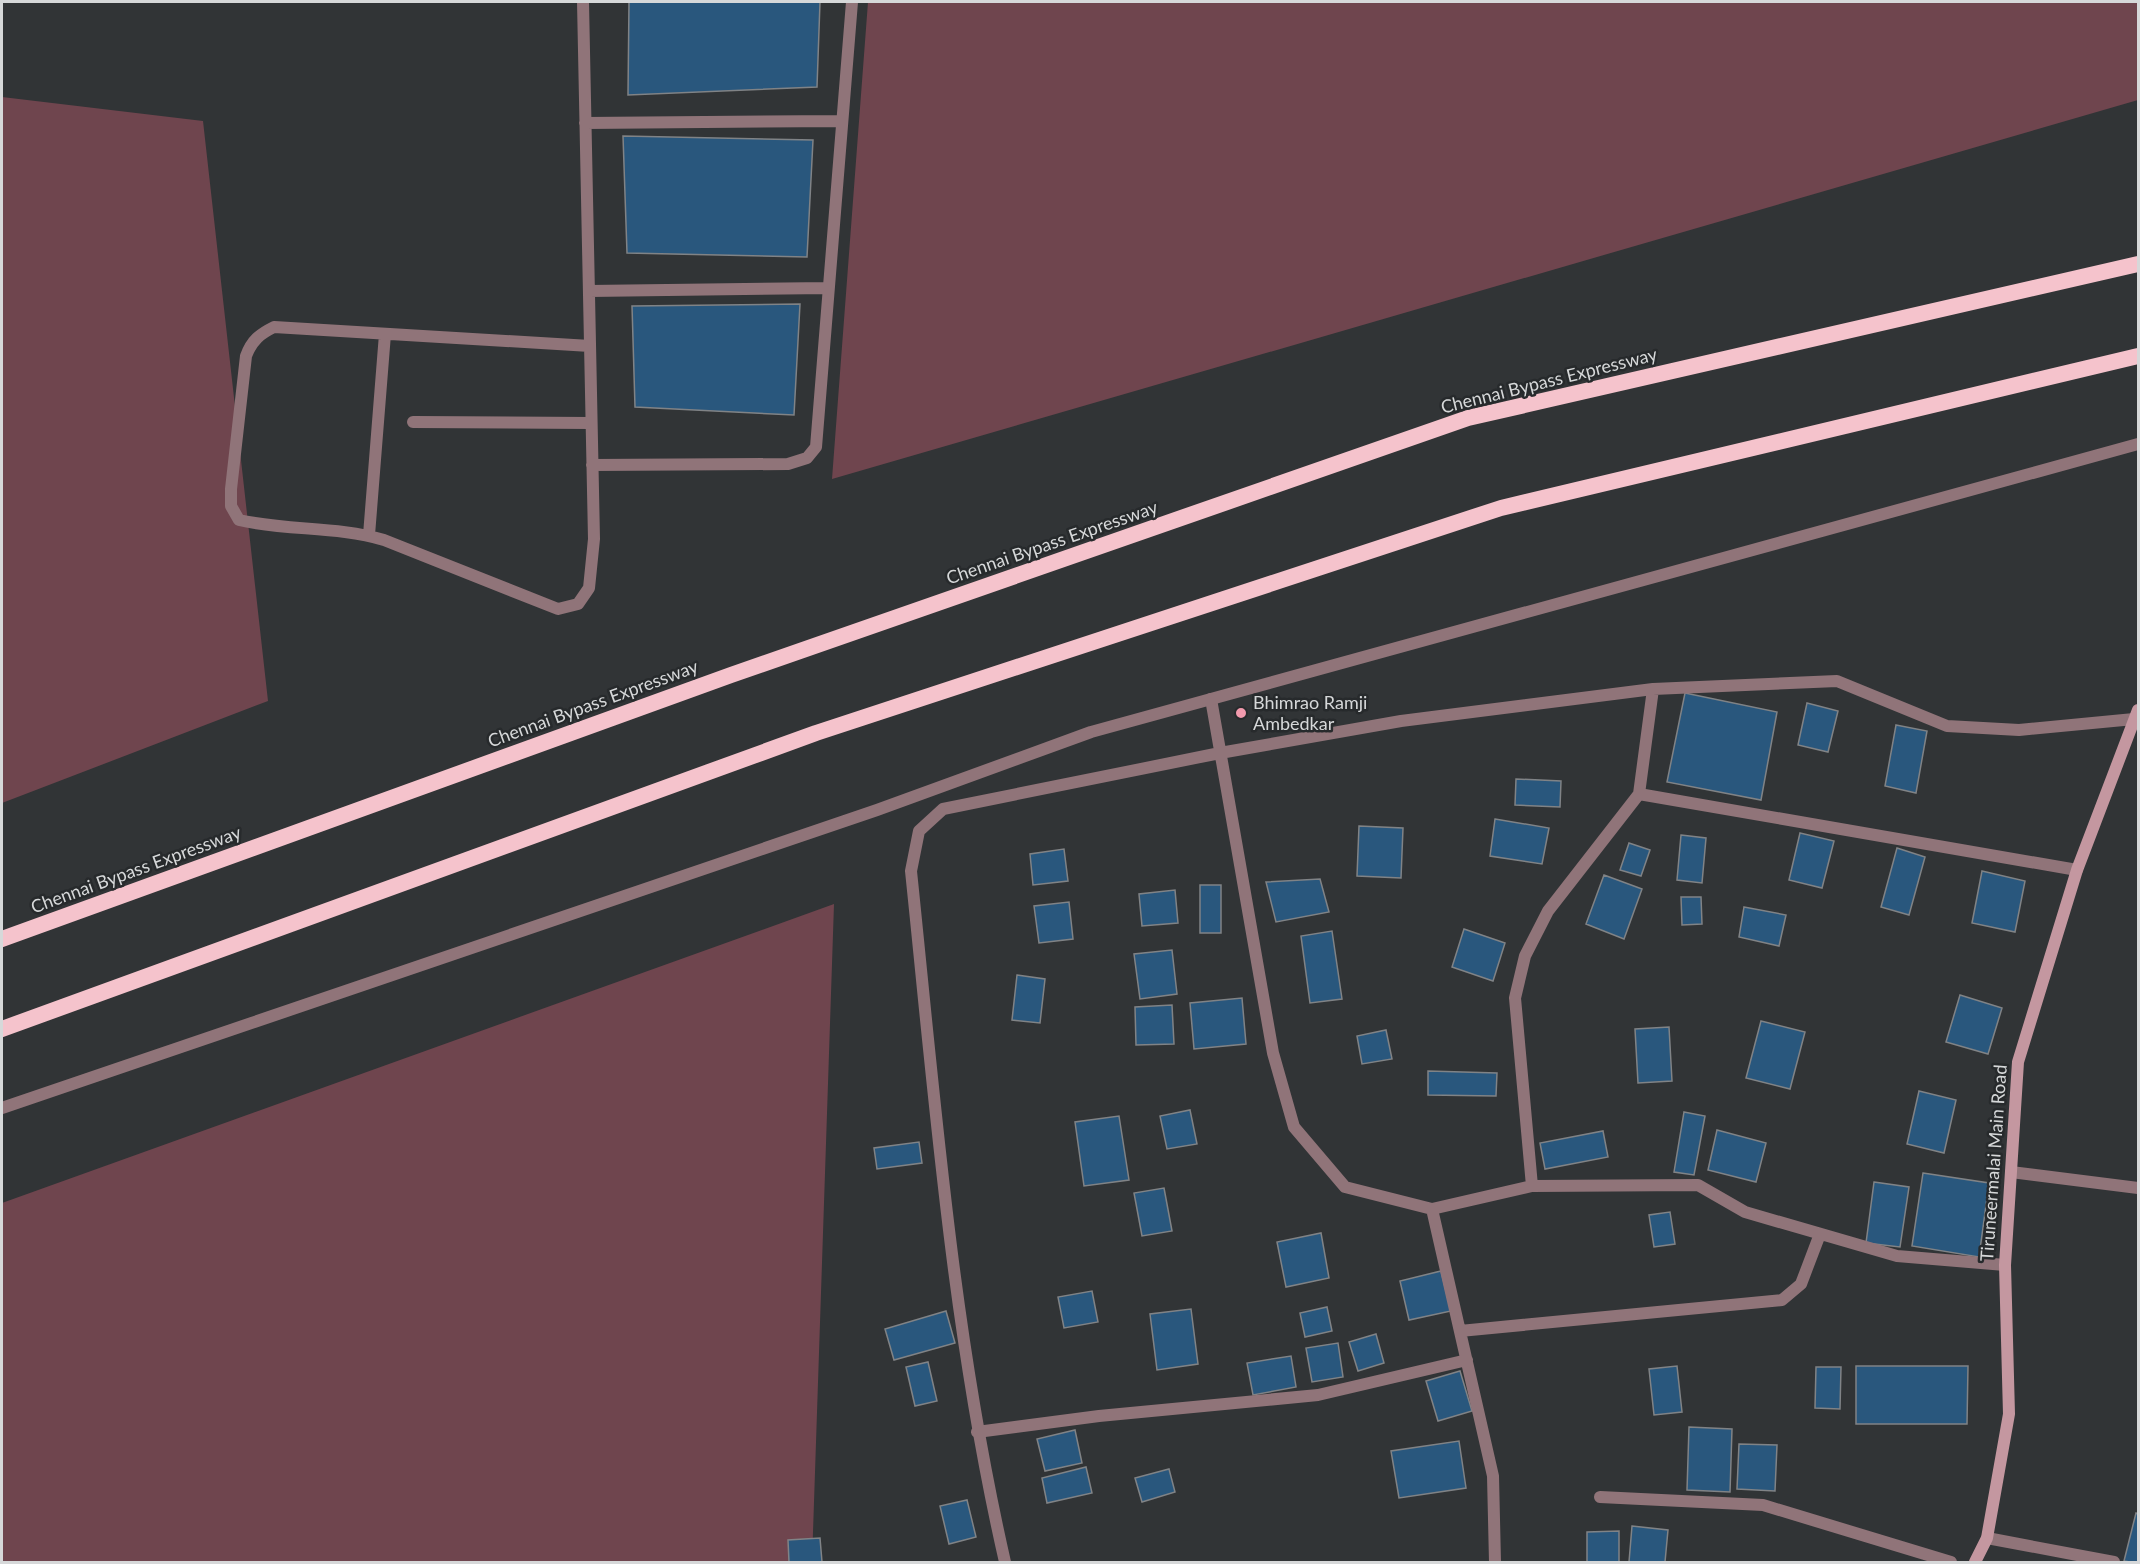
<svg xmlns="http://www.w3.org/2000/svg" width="2140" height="1564" viewBox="0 0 2140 1564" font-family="Lato,sans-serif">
<rect width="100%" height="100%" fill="#313436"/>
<path fill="#6f454e" d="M868,2h1270v98l-1306,379z
M2,97l201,24 65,580 -266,102z
M834,904l-22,658h-810v-359z"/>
<path fill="#29577d" stroke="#808386" stroke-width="1.5" d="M629,2h191l-3,85 -189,8z
M623,136l190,4 -6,117 -180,-4z
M800,304l-6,111 -159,-8 -3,-101z
M1685,693l92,19 -16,88 -94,-18z
M1807,703l31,8 -10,41 -30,-7z
M1896,725l31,6 -11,62 -31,-7z
M1516,779l45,2 -1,26 -45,-2z
M1495,819l54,9 -7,36 -52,-8z
M1359,826l44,2 -2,50 -44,-2z
M1800,833l34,8 -12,47 -33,-8z
M1681,835l25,3 -4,45 -25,-3z
M1629,843l21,7 -9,26 -21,-6z
M1897,848l28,9 -16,58 -28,-8z
M1064,849l4,32 -35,4 -3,-31z
M1982,871l43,10 -10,51 -43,-9z
M1604,875l38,14 -18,50 -38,-15z
M1320,879l9,33 -53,10 -10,-40z
M1200,885h21v48h-21z
M1175,890l3,33 -36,3 -3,-32z
M1681,897h20l1,27 -20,1z
M1069,902l4,37 -34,4 -5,-37z
M1744,907l42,8 -7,31 -40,-9z
M1464,929l41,14 -12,38 -41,-14z
M1332,931l10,68 -32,4 -9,-67z
M1172,950l5,44 -37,5 -6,-45z
M1017,975l28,4 -5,44 -28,-3z
M1960,995l42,13 -14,46 -42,-12z
M1242,998l4,46 -52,5 -4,-46z
M1172,1005l2,39 -38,1 -1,-38z
M1761,1021l44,11 -15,57 -44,-11z
M1669,1027l3,54 -34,2 -3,-54z
M1386,1030l6,29 -30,5 -5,-28z
M1428,1071l69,2 -1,23 -68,-1z
M1919,1091l37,9 -12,53 -37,-9z
M1190,1110l7,34 -30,5 -7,-33z
M1684,1112l21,4 -11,59 -20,-3z
M1119,1116l10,64 -45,6 -9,-64z
M1717,1130l49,13 -10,39 -48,-12z
M1603,1131l5,26 -63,12 -5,-26z
M919,1142l3,21 -45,6 -3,-21z
M1923,1173l66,10 -10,74 -67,-11z
M1874,1182l35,5 -9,60 -34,-4z
M1164,1188l8,43 -30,5 -8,-43z
M1670,1212l5,32 -21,3 -5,-32z
M1321,1233l8,45 -43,9 -9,-45z
M1441,1271l10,40 -42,9 -9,-39z
M1092,1291l6,31 -34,6 -6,-31z
M1327,1307l5,24 -27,6 -5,-24z
M1191,1309l7,55 -41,6 -7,-56z
M946,1311l9,32 -61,17 -9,-31z
M1376,1334l8,29 -26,8 -9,-29z
M1338,1343l5,34 -31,5 -6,-34z
M1291,1356l5,31 -43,8 -6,-32z
M928,1362l9,39 -22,5 -9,-39z
M1677,1366l5,46 -28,3 -5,-46z
M1856,1366h112l-1,58h-111z
M1816,1367h25l-1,42 -25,-1z
M1460,1371l12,40 -34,10 -12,-40z
M1689,1427l43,2 -2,63 -43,-2z
M1075,1430l7,33 -37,8 -8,-32z
M1459,1441l7,47 -67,10 -8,-47z
M1739,1444l38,1 -2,46 -38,-2z
M1086,1467l6,26 -45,10 -5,-25z
M1169,1469l6,23 -33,10 -7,-24z
M967,1500l9,37 -27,7 -9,-38z
M2136,1513l2,1v48h-8l-6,-1z
M1632,1526l36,4 -3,32h-36z
M1619,1531v31h-32v-30z
M820,1538l2,24h-33l-1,-22z"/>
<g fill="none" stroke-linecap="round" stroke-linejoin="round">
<path stroke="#907479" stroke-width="12" d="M583,2l11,537 -5,49 -11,16 -20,5 -174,-69c-47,-14 -97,-9 -145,-20l-8,-14v-17l15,-133c6,-16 14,-22 28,-29l316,19
M585,123l257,-2
M589,291l239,-3
M413,422l178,1
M592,465l196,-1 19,-6 9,-11 36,-445
M369,535l16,-201
M1211,699l62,354 21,74 51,60 87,22 100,-23 166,-1 47,27 152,44 108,9
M1639,794l438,76
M2011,1172l127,16
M1532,1186l-17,-188 10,-42 23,-45 91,-117 14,-105
M1432,1209l61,267 2,86
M1460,1331l322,-31 19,-16 19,-50
M977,1432l122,-16 219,-21 149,-35
M1600,1497l163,8 188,57
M1987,1538l127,24
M1005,1562c-52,-227 -70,-460 -94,-691l8,-40 24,-22 277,-56 181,-32 252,-32 184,-8 110,45 72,4 115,-11"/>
<path stroke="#907479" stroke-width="12" d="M2,1108l875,-298 214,-78 1047,-288"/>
<path stroke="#c497a0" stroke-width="12" d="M1975,1562l12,-24 22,-124 -4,-149 13,-203 59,-192 61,-160"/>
<path stroke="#f5c3cc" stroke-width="16" d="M2,939l729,-264 737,-257 670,-154
M2,1029l814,-296 685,-225 637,-152"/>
</g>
<circle fill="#f29aad" stroke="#272a2c" stroke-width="2" cx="1241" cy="713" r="6"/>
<g text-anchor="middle" stroke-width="5" stroke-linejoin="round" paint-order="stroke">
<g font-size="18" fill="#d6d8d9" stroke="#272a2c">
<text transform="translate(1549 381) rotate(-14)" y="6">Chennai Bypass Expressway</text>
<text transform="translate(1052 543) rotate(-19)" y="6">Chennai Bypass Expressway</text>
<text transform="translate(593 704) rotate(-20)" y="6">Chennai Bypass Expressway</text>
<text transform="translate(136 870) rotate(-20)" y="6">Chennai Bypass Expressway</text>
<text transform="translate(1994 1163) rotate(-86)" y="6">Tiruneermalai Main Road</text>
</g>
<g font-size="18" fill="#d6d8d9" stroke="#272a2c" text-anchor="start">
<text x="1253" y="709">Bhimrao Ramji<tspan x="1253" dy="21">Ambedkar</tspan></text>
</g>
</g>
<rect width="2140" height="1564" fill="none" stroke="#d6d8d9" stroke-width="6"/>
</svg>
